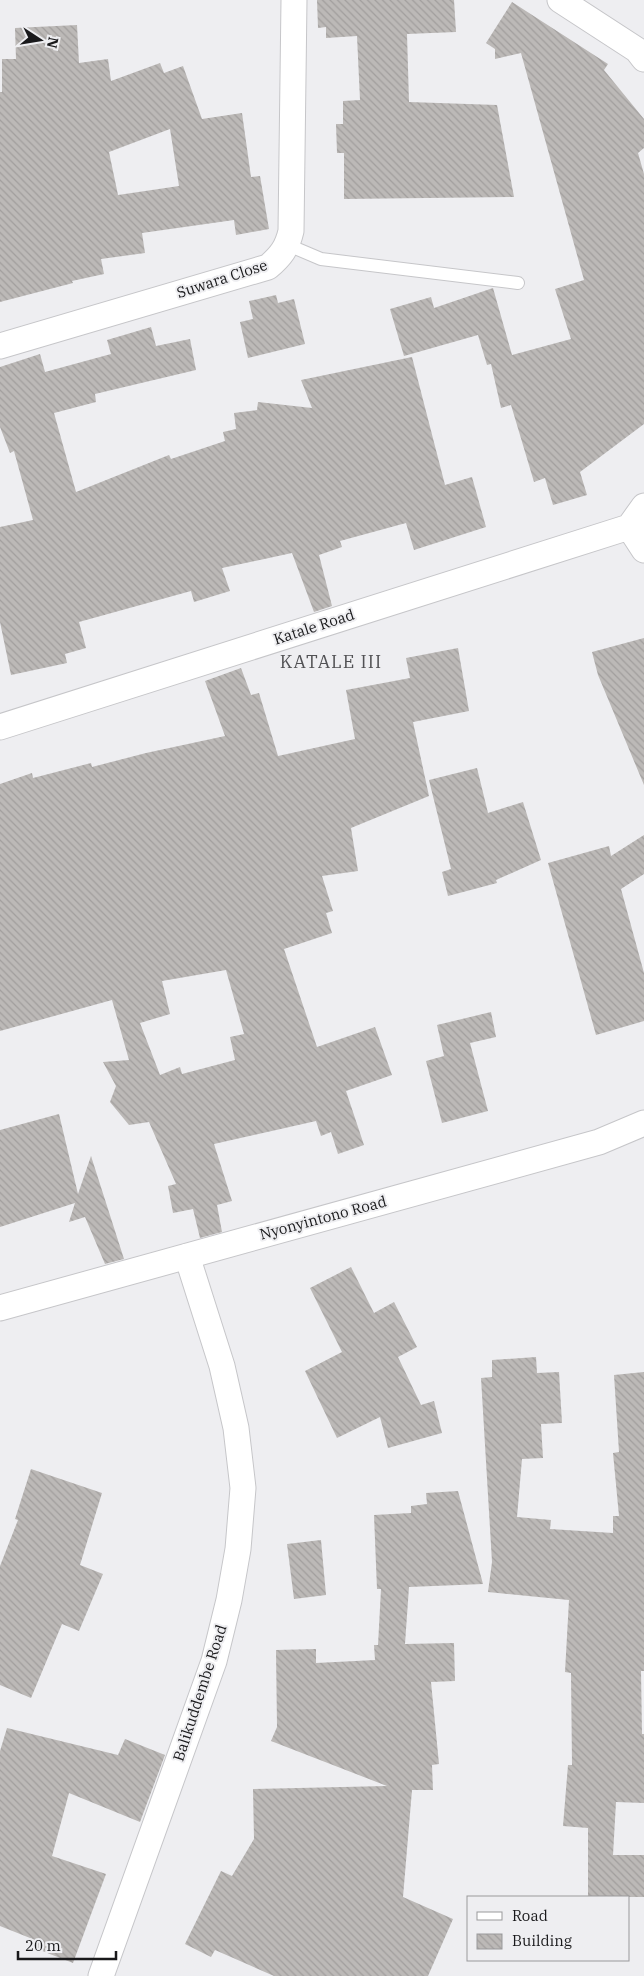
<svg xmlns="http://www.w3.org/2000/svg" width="644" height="1976" viewBox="0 0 644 1976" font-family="'IBM Plex Serif',serif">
<defs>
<pattern id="building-back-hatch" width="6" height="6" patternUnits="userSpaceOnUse" patternTransform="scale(1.25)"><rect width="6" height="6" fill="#bcb9b7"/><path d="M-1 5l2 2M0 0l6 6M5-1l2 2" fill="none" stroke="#a19e9d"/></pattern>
</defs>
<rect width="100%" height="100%" fill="#eeeef1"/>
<path fill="url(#building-back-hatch)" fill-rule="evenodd" d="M317,0h137l2,32 -49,2 2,68 88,3 17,92 -170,2v-46h-7l-1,-29h7v-23l17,-1 -3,-64 -31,2v-11l-8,1z
M512,2l96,62 -4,6 40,49v29l-6,5 6,21v250l-64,48 7,23 -34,10 -8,-27 -11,4 -23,-77 -10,3 -10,-44 -4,1 -9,-30 -74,21 -14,-47 41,-12 3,11 59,-20 19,67 59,-16 -16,-50 29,-9 -63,-227 -26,6v-10l-9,-6z
M77,25l2,38 29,-4 3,22 49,-18 4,10 19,-7 19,53 40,-6 9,64 9,-1 9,53 -33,6 -2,-15 -92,13 3,20 -44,6 3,15 -32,7 1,2 -73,19v-210h2v-33h14l-1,-31zM170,129l9,57 -61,9 -9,-43z
M276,295l2,8 16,-4 11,45 -57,14 -8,-36 13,-3 -4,-18z
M151,327l5,19 34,-7 6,31 -101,24 1,8 -42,11 22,79 93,-37 2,4 54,-18 -2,-9 13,-3 -2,-16 23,-3 1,-8 54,6 -11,-28 111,-23 33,128 27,-8 14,50 -72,23 -8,-27 -66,18 2,6 -23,8 13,51 -18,6 -22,-59 -70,15 8,23 -36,11 -3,-11 -112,31 7,26 -21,6 2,9 -56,12 -11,-53v-95l33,-7 -19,-69 -4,2 -10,-26v-60l40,-13 5,18 66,-18 -4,-14z
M644,638v147l-46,-110 -6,-23z
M458,648l11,63 -56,11 16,74 -78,32 7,43 -36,5 11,35 -7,2 6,20 -48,16 33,98 58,-20 17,48 -46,16 18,54 -26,9 -7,-22 -10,4 -5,-15 -102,23 18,57 -15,4 5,27 -22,6 -7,-29 -20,4 -5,-27 8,-2 -27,-62 -20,3 -19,-23 6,-16 -13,-24 26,-2 -17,-60 -112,31v-247l32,-11 1,5 58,-15 1,4 54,-14 79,-17 -20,-55 36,-13 10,27 8,-2 19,63 77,-17 -9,-49 64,-12 -4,-20zM226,970l18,64 -14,3 5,23 -53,14 -2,-7 -20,8 -20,-52 30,-9 -8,-33z
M477,768l11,45 35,-11 18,58 -45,20 1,3 -49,13 -6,-24 9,-3 -22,-89z
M644,835v39l-23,15 23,84v48l-48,14 -48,-172 61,-17 2,10z
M491,1012l5,25 -26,6 18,68 -46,12 -16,-62 18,-5 -7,-31z
M59,1114l19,80 13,-38 33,103 -19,5 -20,-47 -16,5 6,-19 -75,24v-97z
M351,1267l23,46 20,-11 23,45 -19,10 23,48 13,-4 8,32 -54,15 -8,-31 -43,21 -32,-67 37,-19 -32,-64z
M536,1357l1,16 22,-1 3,51 -21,1 2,34 -21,1 -5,58 34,3 -1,9 63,4v-17h6l-6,-63 6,-1 -5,-77 30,-3v299h-3l1,63h2v69l-28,-1 -3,53h31v42h-56v-69l-25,-2 5,-61h4l-1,-92 -6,-1 4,-72 -81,-8 4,-30 -11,-184 11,-1v-17z
M31,1469l71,24 -22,72 23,9 -24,57 -17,-7 -31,74 -31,-13v-119l18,-46 -3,-1z
M458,1491l25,93 -74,3 -4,57 49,-1 1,38 -24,1 8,82 -7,1 1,25h-21l-9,107 50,22 -25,57h-154l-59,-26 -4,7 -26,-13 36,-73 11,5 22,-37 -1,-50 134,-3 -116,-45 6,-14 -1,-77 40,-1v14l59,-3 -1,-15h4l3,-56h-4l-3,-74 37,-2v-7l16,-2 -1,-11z
M321,1540l5,55 -32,4 -7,-55z
M7,1728l111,27 7,-16 40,16 -25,67 -71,-29 -17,63 54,18 -33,89 -41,-16 3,-7 -35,-14v-175z"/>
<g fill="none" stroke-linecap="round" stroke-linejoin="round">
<defs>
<path id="lane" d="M288,245l33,14 197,24"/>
<path id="street" d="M560,0l77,50 7,9
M0,346l268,-79c13,-11 19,-19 23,-36l3,-231
M629,527l15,23
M629,527l15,-21
M0,727l629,-200
M0,1308l599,-166 45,-19
M101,1976l113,-315 15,-61 9,-51 5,-61 -7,-60 -14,-62 -35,-110"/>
</defs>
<use href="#lane" stroke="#c6c6c9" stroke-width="14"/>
<use href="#street" stroke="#c6c6c9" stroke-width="27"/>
<use href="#lane" stroke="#fff" stroke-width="12"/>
<use href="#street" stroke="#fff" stroke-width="25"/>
</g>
<g text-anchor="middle" stroke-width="4" stroke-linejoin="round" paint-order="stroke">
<g font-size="15" fill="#19191b" stroke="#eeeef1">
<text transform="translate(222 279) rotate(-18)" y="5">Suwara Close</text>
<text transform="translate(314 627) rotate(-18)" y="5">Katale Road</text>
<text transform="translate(323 1218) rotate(-15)" y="5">Nyonyintono Road</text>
<text transform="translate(200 1693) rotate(-72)" y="5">Balikuddembe Road</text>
</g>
<g font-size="18" letter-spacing="1" fill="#515154" stroke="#eeeef1">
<text x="331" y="668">KATALE III</text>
</g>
</g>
<rect x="467" y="1896" width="162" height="65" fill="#eeeef1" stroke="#99999b"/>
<rect x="477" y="1912" width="25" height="8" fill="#ffffff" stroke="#99999b"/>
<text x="512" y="1921" font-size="15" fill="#19191b">Road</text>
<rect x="477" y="1934" width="25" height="15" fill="url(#building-back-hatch)" stroke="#99999b"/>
<text x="512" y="1946" font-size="15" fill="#19191b">Building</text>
<g transform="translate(40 40) rotate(102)" stroke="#eeeef1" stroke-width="4" paint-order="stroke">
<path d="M0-4L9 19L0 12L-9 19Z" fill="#19191b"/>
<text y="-8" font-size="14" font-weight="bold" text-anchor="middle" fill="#19191b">N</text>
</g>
<path d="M18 1951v8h98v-8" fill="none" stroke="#19191b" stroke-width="2.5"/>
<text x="25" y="1951" font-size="15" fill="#19191b" stroke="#eeeef1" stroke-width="4" paint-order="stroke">20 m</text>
</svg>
